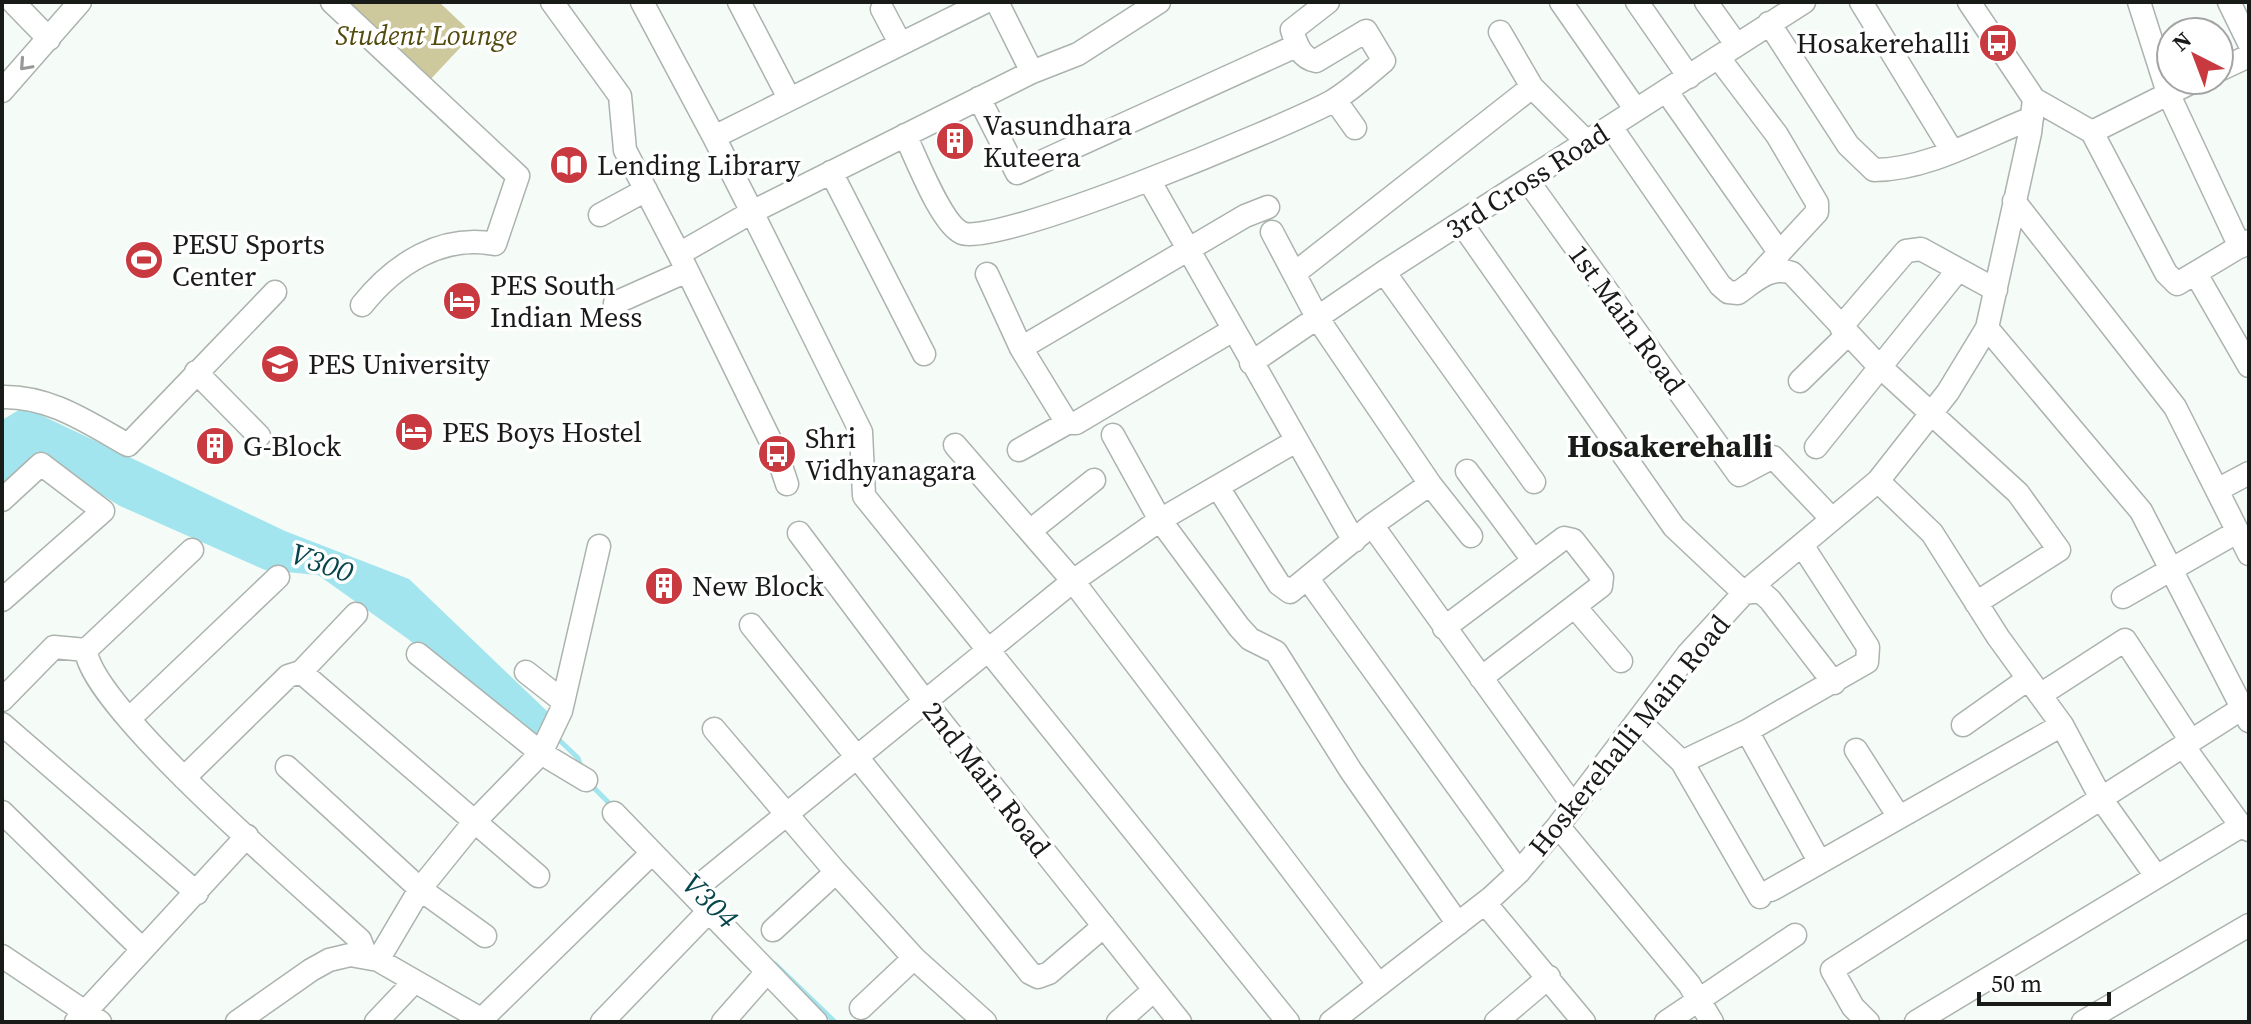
<svg xmlns="http://www.w3.org/2000/svg" width="2251" height="1024" viewBox="0 0 2251 1024" font-family="'Source Serif 4',serif">
<rect width="100%" height="100%" fill="#f5fcf7"/>
<path fill="#cec99c" d="M346,2h93l34,32 -45,48z"/>
<path fill="#a2e5ee" d="M24,407l261,124 124,48 141,135 -18,30 -124,-105 -90,-64 -53,-5 -145,-64 -83,-51 -35,32v-67z"/>
<g fill="none" stroke-linecap="round" stroke-linejoin="round">
<path stroke="#a2e5ee" stroke-width="5" d="M554,735l24,23 3,9
M589,783l24,24
M775,964l60,58"/>
<defs>
<path id="minor" d="M13,2l36,37
M332,2l186,174 -23,68c-54,-10 -100,20 -133,61
M552,2l68,94 5,54 54,104
M642,2l72,135
M739,2l50,96
M985,2l-271,135 38,75 280,-140 -35,-70
M1561,2l75,108
M1637,2l52,75
M1706,2l30,42
M1861,2l91,149
M2139,2l29,91 72,154
M2229,2l20,41
M882,9l18,34
M1769,23l79,122 26,25c54,0 109,-33 158,-52
M1500,32l32,55 54,54
M1718,57l59,78 40,68v9l-60,65
M2219,70l30,-14
M1032,72l46,-18 81,-52
M2,91l78,-89
M1667,92l112,160
M979,98l38,75 279,-127
M2034,99l58,33 74,141 11,11 72,-43
M1335,100l20,28
M1611,127l109,158 8,7 10,1c17,-12 32,-28 54,-20l83,89 143,131 41,57 -83,53
M2092,132l104,-52
M905,135c11,22 36,89 57,98 34,15 324,-107 369,-131 19,-11 36,-27 53,-41l-18,-30 -50,30c-16,-3 -20,-18 -24,-31l36,-28
M831,172l93,182
M1149,180l205,361
M1528,181l211,294 34,-18 58,61
M2014,201l161,206 74,147
M600,215l46,-25
M1462,224l212,303 70,66 16,-2 10,9 64,83
M1272,232l46,87 112,165 41,52
M1384,272l150,210
M1295,273l237,-186
M987,274l34,74 46,75h9l157,-93
M2196,274l53,92
M615,303l72,-32
M1841,327l65,-76 15,-2 75,41
M1987,328l154,183 108,210
M1021,348l224,-132 23,-9
M1251,363l133,-91 420,-270
M196,372l63,64
M1800,381l48,-47
M2,397c48,-1 85,25 126,48l147,-153
M1113,435l47,85 79,107 11,12 26,13 75,119 107,153
M955,445l118,136 306,404
M1816,447l142,-177
M1019,450l48,-27
M1467,471l66,89
M1878,481l54,52 66,104 64,88 40,75 54,76
M787,484l-10,-30 -98,-200 73,-42 109,220 3,64 424,526
M1219,489l60,95 11,8 82,-67 58,-41
M2219,489l30,-16
M2,500l39,-36 62,47 -101,89
M1372,525l200,279
M1030,531l64,-51
M799,533l125,167 256,322
M192,550l-106,100c4,57 223,243 274,290l7,18
M1308,579l211,293
M2123,597l114,-65
M1575,607l46,54
M751,625l279,348 8,4 11,-4 55,-47
M1444,628l120,-90 9,2 29,37 -1,9 -120,92
M418,654l123,99 45,27
M301,672l55,-58
M526,672l37,29
M2040,695l85,-55 66,101
M2,700l52,-53 32,3
M129,719l149,-142
M1639,721l43,41 78,135
M2,724l195,169
M1963,725l65,-46
M714,729l122,143 78,86 71,64
M1747,731l72,130
M2184,747l57,79 8,4
M1856,750l43,67
M1682,762l65,-31 120,-69 1,-15 -66,-102
M287,767l133,122 65,47
M184,778l104,-102 13,-4 237,204
M2,812l140,137
M614,813l202,209
M1558,826l131,158 23,38
M706,880l367,-299 87,-61 136,-79
M1771,890l291,-165
M1485,903l99,119
M773,930l63,-58
M2,956l98,66
M378,960l42,-71 55,-68 66,-68 20,-42 38,-165
M861,1008l53,-50
M482,1019l170,-166
M76,1022l171,-186
M237,1022l74,-52 18,-10 21,-5 28,5 108,62
M376,1022l37,-39
M602,1022l106,-110
M723,1022l44,-50
M1118,1022l36,-32
M1331,1022l160,-124 28,-26 39,-46 130,-172 56,-61 134,-112 70,-89 39,-64 43,-195 4,-34 -65,-97
M1496,1022l53,-45
M1666,1022l129,-87
M1868,1022l-15,-15 -21,-37 417,-266
M1916,1022l325,-196
M2083,1022l166,-97"/>
</defs>
<use href="#minor" stroke="#acb3ae" stroke-width="25"/>
<use href="#minor" stroke="#fff" stroke-width="22"/>
</g>
<defs><path id="oneway-chevron" d="M-2-3.5L2.5 0L-2 3.5" fill="none" stroke-width="1.6" stroke-linecap="round" stroke-linejoin="round" transform="scale(2)"/></defs>
<use stroke="#989898" href="#oneway-chevron" transform="translate(25 65) rotate(132)"/>
<defs>
<symbol id="bus-disc" viewBox="-11 -11 22 22"><circle r="9.5" fill="#c93a40" stroke="#fff"/><path d="M-5-6H5V4H4V6H2V4H-2V6H-4V4H-5ZM-3.5-4V0h7V-4ZM-3.5 1.2v1.5H-2V1.2ZM2 1.2v1.5H3.5V1.2Z" fill="#fff"/></symbol>
<symbol id="building-disc" viewBox="-11 -11 22 22"><circle r="9.5" fill="#c93a40" stroke="#fff"/><path d="M-4-6H4V6H1V3H-1V6H-4ZM-2.5-4.3h1.7v1.8h-1.7ZM.8-4.3h1.7v1.8H.8ZM-2.5-1h1.7V.8h-1.7ZM.8-1h1.7V.8H.8Z" fill="#fff"/></symbol>
<symbol id="library-disc" viewBox="-11 -11 22 22"><circle r="9.5" fill="#c93a40" stroke="#fff"/><path d="M-6-4Q-3-5.5-.7-3.5V5Q-3 3-6 4ZM6-4Q3-5.5 .7-3.5V5Q3 3 6 4Z" fill="#fff"/></symbol>
<symbol id="stadium-disc" viewBox="-11 -11 22 22"><circle r="9.5" fill="#c93a40" stroke="#fff"/><path d="M0-5a6.5 5 0 1 0 0 10a6.5 5 0 1 0 0-10ZM-3.5-1.8h7v3.6h-7Z" fill="#fff"/></symbol>
<symbol id="hotel-disc" viewBox="-11 -11 22 22"><circle r="9.5" fill="#c93a40" stroke="#fff"/><path d="M-6-4.5h1.5V1H6V5H4.5V3h-9V5H-6ZM-4 0a1.8 1.8 0 1 1 3.6 0ZM.5 0V-2.5h3Q6-2.5 6 0Z" fill="#fff"/></symbol>
<symbol id="university-disc" viewBox="-11 -11 22 22"><circle r="9.5" fill="#c93a40" stroke="#fff"/><path d="M0-5L7-2L0 1L-7-2ZM-4 1L0 2.5L4 1V4Q0 6-4 4Z" fill="#fff"/></symbol>
</defs>
<g fill-rule="evenodd">
<use href="#bus-disc" x="1976" y="21" width="44" height="44"/>
<use href="#building-disc" x="933" y="119" width="44" height="44"/>
<use href="#library-disc" x="547" y="143" width="44" height="44"/>
<use href="#stadium-disc" x="122" y="238" width="44" height="44"/>
<use href="#hotel-disc" x="440" y="279" width="44" height="44"/>
<use href="#university-disc" x="258" y="342" width="44" height="44"/>
<use href="#hotel-disc" x="392" y="410" width="44" height="44"/>
<use href="#building-disc" x="193" y="424" width="44" height="44"/>
<use href="#bus-disc" x="755" y="432" width="44" height="44"/>
<use href="#building-disc" x="642" y="564" width="44" height="44"/>
</g>
<g text-anchor="middle" stroke-width="7" stroke-linejoin="round" paint-order="stroke">
<g font-size="28" font-style="italic" fill="#534b0e" stroke="#fff">
<text x="426" y="45">Student Lounge</text>
</g>
<g font-size="28" fill="#191b19" stroke="#fff" text-anchor="start">
<text x="1970" y="53" text-anchor="end">Hosakerehalli</text>
<text x="983" y="135">Vasundhara<tspan x="983" dy="32">Kuteera</tspan></text>
<text x="597" y="175">Lending Library</text>
<text x="172" y="254">PESU Sports<tspan x="172" dy="32">Center</tspan></text>
<text x="490" y="295">PES South<tspan x="490" dy="32">Indian Mess</tspan></text>
<text x="308" y="374">PES University</text>
<text x="442" y="442">PES Boys Hostel</text>
<text x="805" y="448">Shri<tspan x="805" dy="32">Vidhyanagara</tspan></text>
<text x="243" y="456">G-Block</text>
<text x="692" y="596">New Block</text>
</g>
<g font-size="28" fill="#191b19" stroke="#fff">
<text transform="translate(1527 181) rotate(-33)" y="10">3rd Cross Road</text>
<text transform="translate(1627 319) rotate(54)" y="10">1st Main Road</text>
<text transform="translate(1629 735) rotate(-51)" y="10">Hoskerehalli Main Road</text>
<text transform="translate(987 779) rotate(52)" y="10">2nd Main Road</text>
</g>
<g font-size="30" font-style="italic" fill="#06454c" stroke="#fff">
<text transform="translate(322 563) rotate(19)" y="10">V300</text>
<text transform="translate(710 901) rotate(44)" y="10">V304</text>
</g>
<g font-size="32" font-weight="bold" fill="#191b19" stroke="#fff">
<text x="1670" y="457">Hosakerehalli</text>
</g>
</g>
<rect width="2251" height="1024" fill="none" stroke="#191b19" stroke-width="8"/>
<g transform="translate(2195 56) rotate(318)"><circle r="38" fill="#ffffff" stroke="#a3a4a3" stroke-width="2"/>
<path d="M0-6L14 30L0 20L-14 30Z" fill="#c93a40"/>
<text y="-12" font-size="22" font-weight="bold" text-anchor="middle" fill="#191b19">N</text>
</g>
<path d="M1979 992v12h130v-12" fill="none" stroke="#191b19" stroke-width="4"/>
<text x="1991" y="992" font-size="24" fill="#191b19" stroke="#ffffff" stroke-width="6" paint-order="stroke">50 m</text>
</svg>
